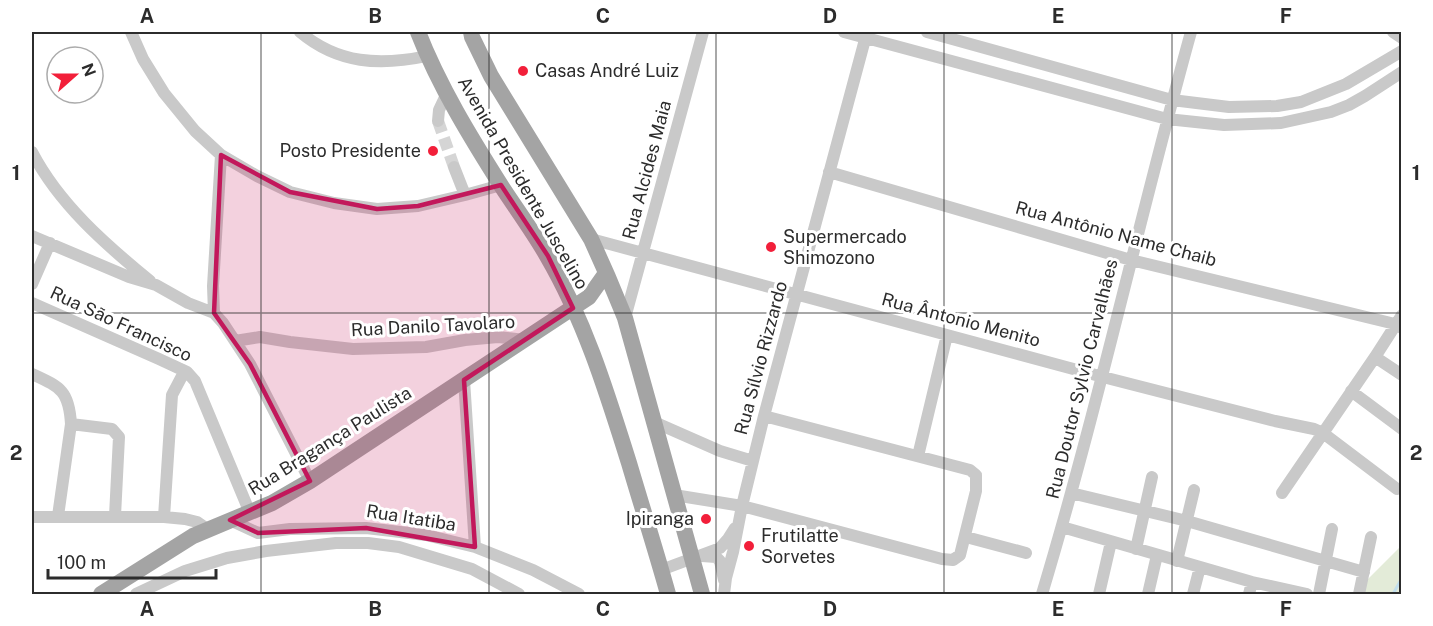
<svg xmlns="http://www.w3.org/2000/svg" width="1433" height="626" viewBox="0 0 1433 626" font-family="'Public Sans',sans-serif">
<rect width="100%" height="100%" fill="#fff"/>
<path fill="#e3ebd8" d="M1401,546v48h-46l3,-5z"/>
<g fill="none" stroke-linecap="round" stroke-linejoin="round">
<path stroke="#c2dfed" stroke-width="3" d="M1393,594l9,-16"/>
<path stroke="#d5d5d5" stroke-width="12" stroke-dasharray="12 6" stroke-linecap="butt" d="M438,121l16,46"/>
<path stroke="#c9c9c9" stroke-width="12" d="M131,32l12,27 21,34 31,38 26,24 36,21 33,16 44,11 43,6 41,-3 47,-11 36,-10
M300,32c38,32 80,34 127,24
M844,32l323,87 57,6 57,-2 50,-11 18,-7 16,-9 37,-24
M927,32l245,68 57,7 48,-1 24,-4 45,-18 56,-33
M1393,32l9,6
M438,121l1,-11 8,-17
M32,152c27,52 73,92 118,129
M221,155l-8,131 1,27 9,10 27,41 60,117
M454,167l11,28
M829,172l302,88 264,64 7,4
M32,236l97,41 27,8 32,18 26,10
M591,239l512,138 172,44 39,8 9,4 74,56
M32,284l18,-41
M32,303l127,56 28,13 8,9 55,132
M625,318l78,-286
M235,341l25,-4 30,5 63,7 73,-2 39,-7 33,-3 27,3
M1375,357l27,18
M32,374c28,13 37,16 39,50l41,5 7,8 -4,79
M464,380l11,167
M1351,391l51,38
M654,422l66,29 33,10
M918,456l29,-121
M1071,493l116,28 177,51
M1282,493l93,-136 27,-42
M674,495l68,11 200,53 11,1 7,-5 16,-64v-16l-6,-5 -206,-54
M58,516l13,-92
M32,517h132l21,2 12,3 10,7
M164,517l8,-122 10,-19 5,-4
M230,520l28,13 32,-4 76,-1 60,7 49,12 58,23 46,24
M1062,527l190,55 55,12
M966,537l60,16
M1136,549l16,-72
M702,556l14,1 4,4 4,19
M1177,561l17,-71
M661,570l59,-22 8,-9 7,-11
M136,594l49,-23 42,-13 39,-7 70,-8h32l31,4 73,22 47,25
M724,594l2,-16 7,-26 9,-46 22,-90 103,-384
M1042,594c56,-186 97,-375 149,-562
M1099,594l12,-52
M1148,594l9,-39
M1193,594l7,-27
M1249,594l3,-12
M1319,594l13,-65
M1359,594l12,-57"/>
<path stroke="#a4a4a4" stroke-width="16" d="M418,32c21,54 53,106 84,155 15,23 32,46 45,69 38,65 60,137 82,207 13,44 27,88 39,131
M471,32l1,5 19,39 100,163 17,38 17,41 77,276
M101,594l92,-58 79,-33 38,-22 279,-184 17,-24"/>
</g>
<path fill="#c2185b" fill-opacity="0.2" stroke="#c2185b" stroke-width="4.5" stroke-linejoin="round" d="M221,155l69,37 87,17 41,-3 83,-21 47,71 25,52 -109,72 11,167 -109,-19 -108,5 -28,-13 80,-39 -60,-117 -36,-51z"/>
<path fill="none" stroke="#2c2c2c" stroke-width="1.5" stroke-opacity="0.55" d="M261,32v562M489,32v562M716,32v562M944,32v562M1172,32v562M32,313h1370"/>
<g fill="#f21f3a" stroke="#fff" stroke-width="2">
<circle cx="523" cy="71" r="6"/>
<circle cx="433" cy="151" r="6"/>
<circle cx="771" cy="247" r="6"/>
<circle cx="706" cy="519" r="6"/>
<circle cx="749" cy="546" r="6"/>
</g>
<g text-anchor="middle" stroke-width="6" stroke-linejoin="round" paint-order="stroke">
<g font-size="18" fill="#2c2c2c" stroke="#fff" text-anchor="start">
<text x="535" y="77">Casas André Luiz</text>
<text x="421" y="157" text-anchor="end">Posto Presidente</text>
<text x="783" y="243">Supermercado<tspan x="783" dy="21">Shimozono</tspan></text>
<text x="694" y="525" text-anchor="end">Ipiranga</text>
<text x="761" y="542">Frutilatte<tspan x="761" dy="21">Sorvetes</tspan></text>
</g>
<g font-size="18" fill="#2c2c2c" stroke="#fff">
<text transform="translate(647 170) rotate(-75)" y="6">Rua Alcides Maia</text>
<text transform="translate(523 183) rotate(60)" y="6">Avenida Presidente Juscelino</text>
<text transform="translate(1116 234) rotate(15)" y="6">Rua Antônio Name Chaib</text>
<text transform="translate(961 320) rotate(15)" y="6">Rua Ântonio Menito</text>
<text transform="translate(121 324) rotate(25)" y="6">Rua São Francisco</text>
<text transform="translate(433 326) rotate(-3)" y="6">Rua Danilo Tavolaro</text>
<text transform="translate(761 358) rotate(-75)" y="6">Rua Sílvio Rizzardo</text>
<text transform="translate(1082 379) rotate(-76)" y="6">Rua Doutor Sylvio Carvalhães</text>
<text transform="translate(330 441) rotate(-32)" y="6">Rua Bragança Paulista</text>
<text transform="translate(411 518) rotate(9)" y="6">Rua Itatiba</text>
</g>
</g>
<rect width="1433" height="626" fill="none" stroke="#ffffff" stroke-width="66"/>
<g transform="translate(75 75) rotate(69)"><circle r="28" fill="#ffffff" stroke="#ababab" stroke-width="1.5"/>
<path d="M0-4.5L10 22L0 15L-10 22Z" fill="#f21f3a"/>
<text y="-9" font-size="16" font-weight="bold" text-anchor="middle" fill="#2c2c2c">N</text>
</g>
<path d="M48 569v9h168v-9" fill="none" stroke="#2c2c2c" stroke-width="3"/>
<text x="57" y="569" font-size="18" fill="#2c2c2c" stroke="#ffffff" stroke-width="4.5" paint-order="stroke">100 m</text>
<rect x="33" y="33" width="1367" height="560" fill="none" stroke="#2c2c2c" stroke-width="2"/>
<g font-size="20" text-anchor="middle" font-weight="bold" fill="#2c2c2c">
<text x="147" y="23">A</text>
<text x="375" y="23">B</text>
<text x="603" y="23">C</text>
<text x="830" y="23">D</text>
<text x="1058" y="23">E</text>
<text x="1286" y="23">F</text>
<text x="16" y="180">1</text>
<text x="1416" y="180">1</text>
<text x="16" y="460">2</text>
<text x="1416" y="460">2</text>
<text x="147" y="616">A</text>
<text x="375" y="616">B</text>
<text x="603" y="616">C</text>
<text x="830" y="616">D</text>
<text x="1058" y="616">E</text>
<text x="1286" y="616">F</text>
</g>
</svg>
